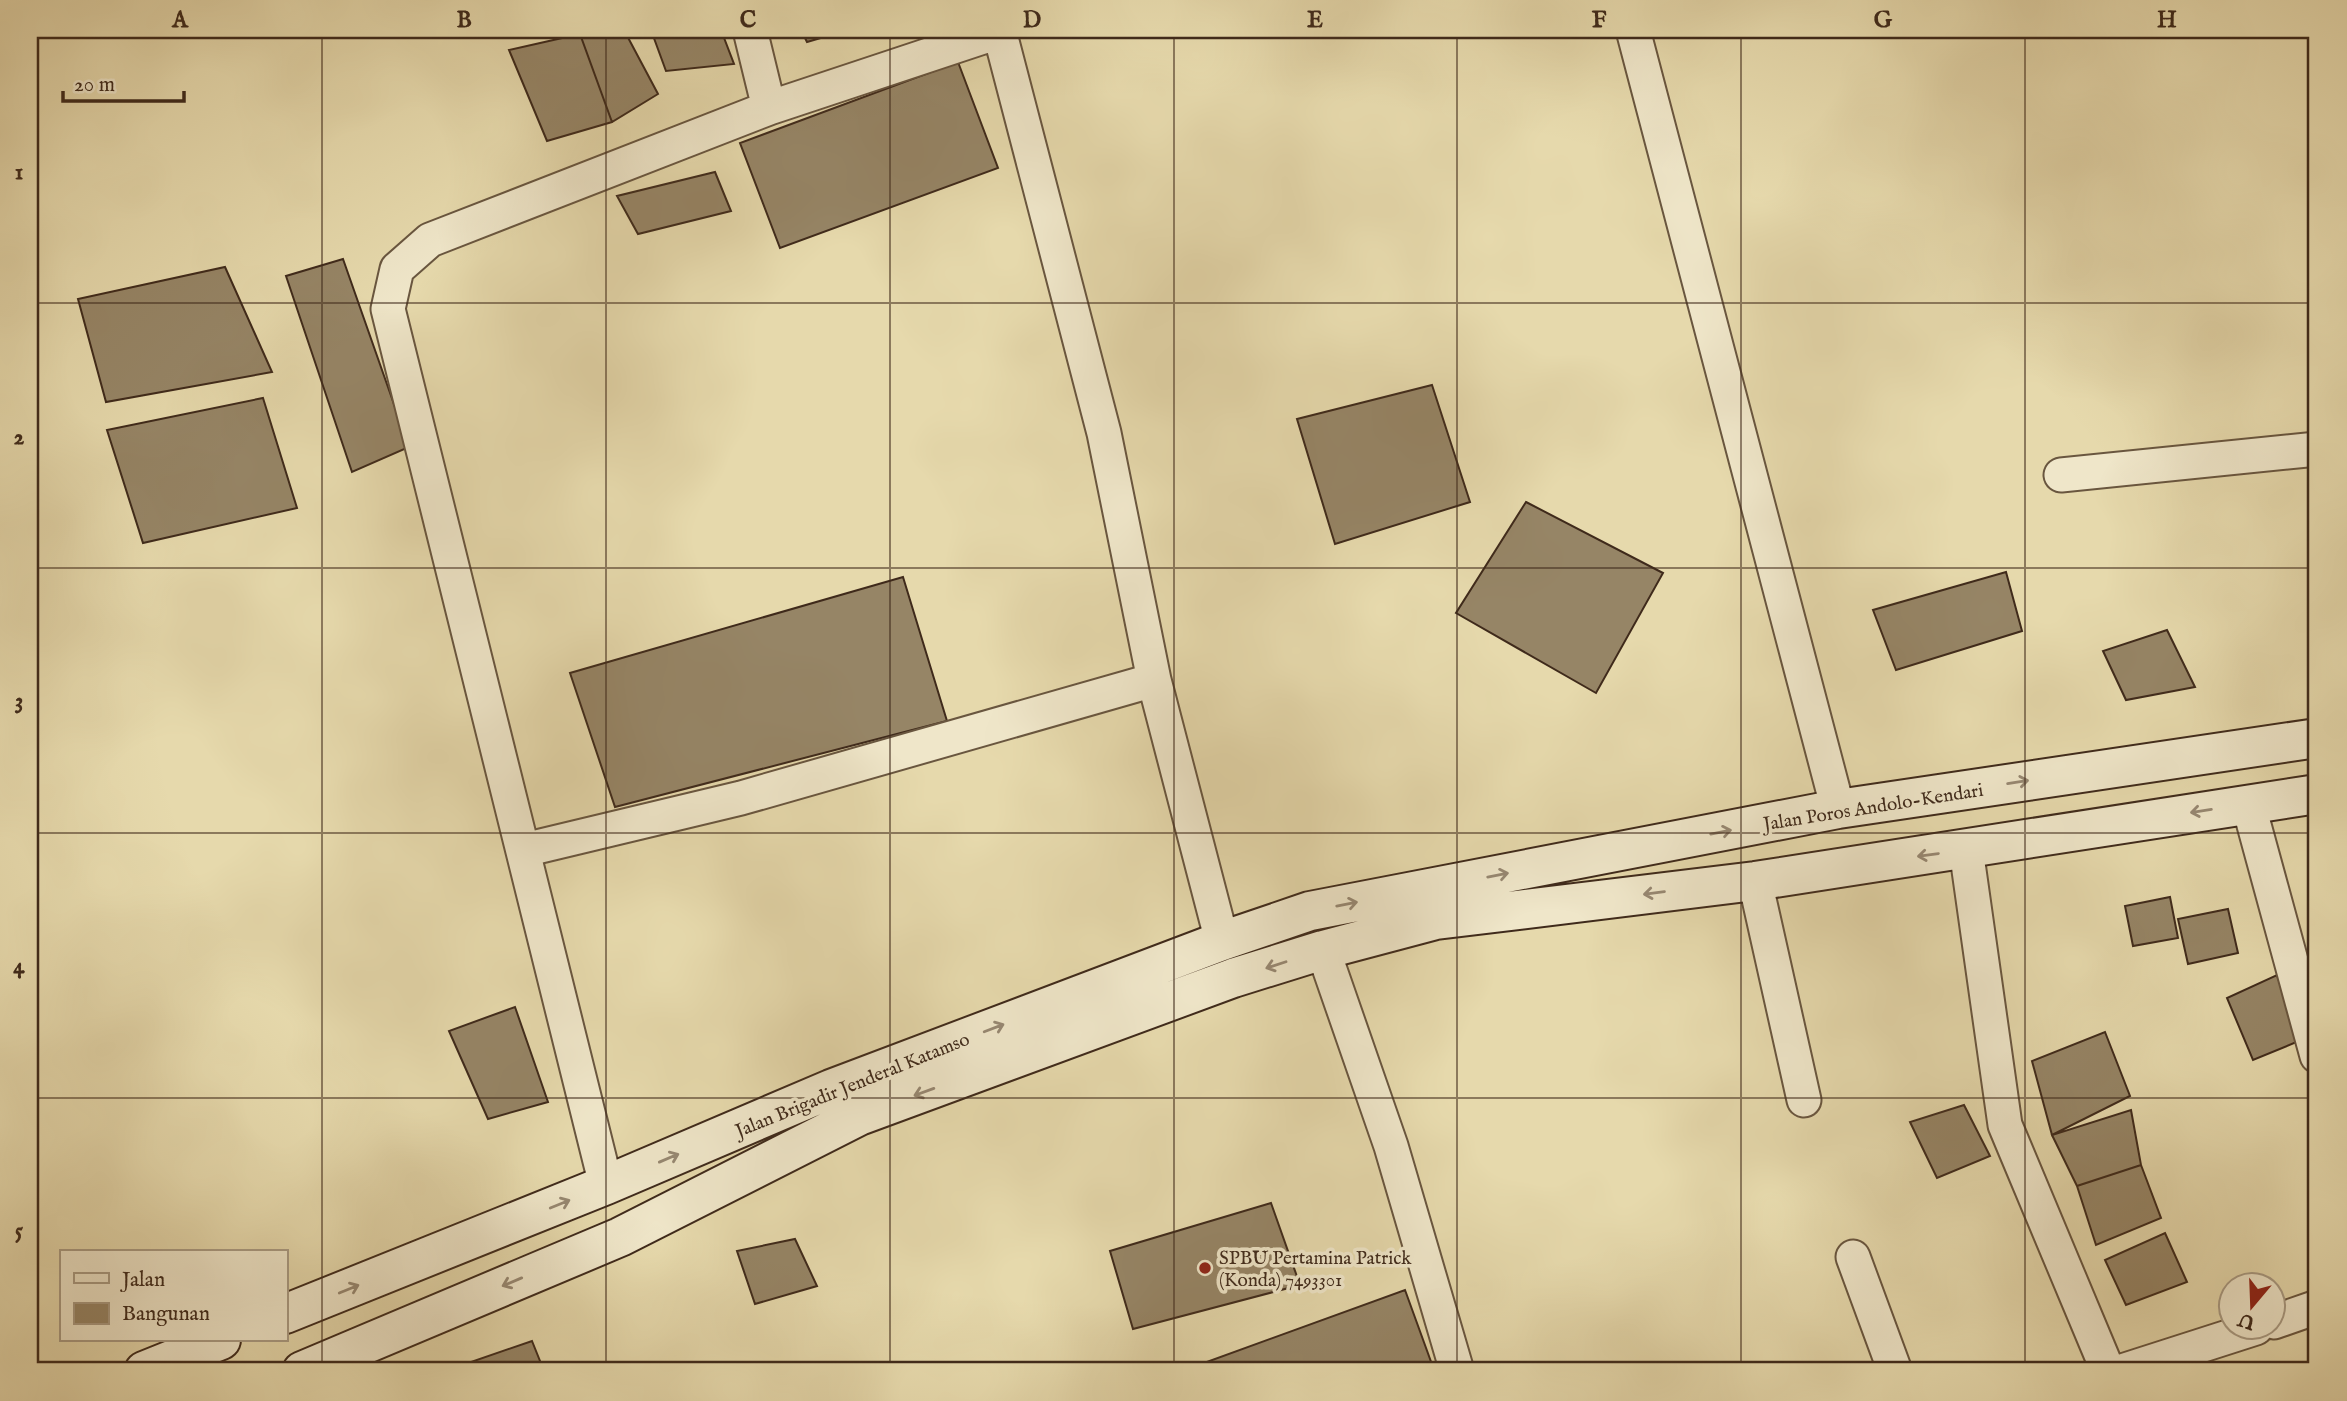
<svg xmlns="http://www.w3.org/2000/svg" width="2347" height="1401" viewBox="0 0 2347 1401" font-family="'IM FELL English',serif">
<rect width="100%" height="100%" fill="#e6d9ac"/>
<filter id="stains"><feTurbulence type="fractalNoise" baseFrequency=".00286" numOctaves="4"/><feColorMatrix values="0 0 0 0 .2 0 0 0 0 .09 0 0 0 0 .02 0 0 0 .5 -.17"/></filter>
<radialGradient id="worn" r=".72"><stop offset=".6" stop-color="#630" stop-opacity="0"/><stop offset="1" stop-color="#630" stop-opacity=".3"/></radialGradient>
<path fill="#968566" stroke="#3f2a1b" stroke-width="2" d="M589,30h35l34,64 -46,28 -32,-88z
M651,30h70l13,34 -68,7z
M801,30h47l-41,12z
M580,34l32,88 -65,19 -38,-91z
M958,62l40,106 -218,80 -40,-105z
M715,172l16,39 -93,23 -21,-38z
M343,259l66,188 -57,25 -66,-196z
M225,267l47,105 -166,30 -28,-103z
M1432,385l38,117 -135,42 -38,-125z
M263,398l34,110 -154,35 -36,-113z
M1526,502l137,71 -67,120 -140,-80z
M2006,572l16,59 -126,39 -23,-60z
M903,577l44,144 -332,86 -45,-134z
M2167,630l28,57 -69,13 -23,-49z
M2170,897l8,41 -45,8 -8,-40z
M2228,909l10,44 -50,11 -10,-45z
M2277,975l22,66 -46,19 -26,-62z
M515,1007l33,95 -60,17 -39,-88z
M2105,1032l25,64 -78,39 -20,-74z
M1964,1105l26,51 -53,22 -27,-56z
M2131,1110l10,55 -64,21 -25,-51z
M2141,1165l20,53 -65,27 -19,-59z
M1271,1203l29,82 -167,44 -23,-78z
M2165,1233l22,49 -61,23 -21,-45z
M795,1239l22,47 -62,18 -18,-53z
M1405,1290l29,80 -252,1z
M532,1341l12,30h-71l-5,-8z"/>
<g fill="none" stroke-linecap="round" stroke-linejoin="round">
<defs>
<path id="street" d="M750,30l19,78
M999,30l105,403 50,247 68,261
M1633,30l205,779
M2061,475l256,-26
M2248,803l69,253
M1966,849l39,276 103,246
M524,850l217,-52 413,-118
M1755,881l49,219
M1323,950l68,196 66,225
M606,1185l-218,-876 9,-40 33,-29 339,-132 235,-78
M1853,1257l42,114
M2274,1322l43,-15
M2122,1371l134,-43"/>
<path id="secondary" d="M285,1314l321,-129 225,-96 391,-148 88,-30 528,-102 479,-71
M144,1371l77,-31
M302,1371l318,-134 239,-121 374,-138 90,-28 113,-30 319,-39 562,-87"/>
</defs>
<use href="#street" stroke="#69563f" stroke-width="37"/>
<use href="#secondary" stroke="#3f2a1b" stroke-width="42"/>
<use href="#street" stroke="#efe6c9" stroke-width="33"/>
<use href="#secondary" stroke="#efe6c9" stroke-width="38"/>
</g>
<defs><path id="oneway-shaft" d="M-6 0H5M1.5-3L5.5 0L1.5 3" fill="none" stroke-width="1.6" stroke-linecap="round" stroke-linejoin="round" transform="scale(1.75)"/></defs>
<g stroke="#978872">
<use href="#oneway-shaft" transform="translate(2018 782) rotate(-9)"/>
<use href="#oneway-shaft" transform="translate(2201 811) rotate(171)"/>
<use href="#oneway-shaft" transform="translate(1721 832) rotate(-11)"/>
<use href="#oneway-shaft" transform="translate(1928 855) rotate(172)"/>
<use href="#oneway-shaft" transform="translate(1498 875) rotate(-11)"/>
<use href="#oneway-shaft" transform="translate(1654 893) rotate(173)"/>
<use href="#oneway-shaft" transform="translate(1347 904) rotate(-11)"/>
<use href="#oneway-shaft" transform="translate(1276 965) rotate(162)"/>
<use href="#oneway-shaft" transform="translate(994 1028) rotate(-21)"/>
<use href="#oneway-shaft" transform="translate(924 1092) rotate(160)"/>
<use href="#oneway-shaft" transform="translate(669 1158) rotate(-23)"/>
<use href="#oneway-shaft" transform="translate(560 1204) rotate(-22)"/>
<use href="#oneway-shaft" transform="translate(512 1282) rotate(157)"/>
<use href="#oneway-shaft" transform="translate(349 1289) rotate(-22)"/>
</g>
<path fill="none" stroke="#3f2a1b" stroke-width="2" stroke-opacity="0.55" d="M322,30v1341M606,30v1341M890,30v1341M1174,30v1341M1457,30v1341M1741,30v1341M2025,30v1341M30,303h2287M30,568h2287M30,833h2287M30,1098h2287"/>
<circle fill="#8f2418" stroke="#efe6c9" stroke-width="2.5" cx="1205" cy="1268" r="7"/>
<g text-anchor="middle" stroke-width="7" stroke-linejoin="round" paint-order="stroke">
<g font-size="19" fill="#3f2a1b" stroke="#efe6c9">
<text transform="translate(1873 806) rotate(-9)" y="7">Jalan Poros Andolo-Kendari</text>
<text transform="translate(852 1084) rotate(-22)" y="7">Jalan Brigadir Jenderal Katamso</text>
</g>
<g font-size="19" fill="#3f2a1b" stroke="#efe6c9" text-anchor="start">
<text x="1219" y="1264">SPBU Pertamina Patrick<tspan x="1219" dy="22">(Konda) 7493301</tspan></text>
</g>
</g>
<rect width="2347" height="1401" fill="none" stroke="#e6d9ac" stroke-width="77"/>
<rect x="60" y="1250" width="228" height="91" fill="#efe6c9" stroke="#a99b83" stroke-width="2"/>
<rect x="74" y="1273" width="35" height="10" fill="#efe6c9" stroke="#a99b83" stroke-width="2"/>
<text x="122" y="1286" font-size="21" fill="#3f2a1b">Jalan</text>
<rect x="74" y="1303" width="35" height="21" fill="#968566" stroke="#a99b83" stroke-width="2"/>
<text x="122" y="1320" font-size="21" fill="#3f2a1b">Bangunan</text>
<g transform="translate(2252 1306) rotate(199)"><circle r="33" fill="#efe6c9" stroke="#a99b83" stroke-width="2"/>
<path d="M0-5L12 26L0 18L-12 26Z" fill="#8f2418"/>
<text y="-10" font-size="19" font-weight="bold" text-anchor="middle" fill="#3f2a1b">U</text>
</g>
<path d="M63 91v10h121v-10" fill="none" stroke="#3f2a1b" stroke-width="3.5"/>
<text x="74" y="91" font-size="21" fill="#3f2a1b" stroke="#efe6c9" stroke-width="5" paint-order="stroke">20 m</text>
<rect x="38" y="38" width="2270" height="1324" fill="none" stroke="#3f2a1b" stroke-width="2.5"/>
<g font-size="23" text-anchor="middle" font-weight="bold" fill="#3f2a1b">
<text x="180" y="27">A</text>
<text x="464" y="27">B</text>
<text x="748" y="27">C</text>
<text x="1032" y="27">D</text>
<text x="1315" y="27">E</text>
<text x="1599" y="27">F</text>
<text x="1883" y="27">G</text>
<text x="2167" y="27">H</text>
<text x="19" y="179">1</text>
<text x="19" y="444">2</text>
<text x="19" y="708">3</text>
<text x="19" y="973">4</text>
<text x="19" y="1238">5</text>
</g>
<rect width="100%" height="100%" filter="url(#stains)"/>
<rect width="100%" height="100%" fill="url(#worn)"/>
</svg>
